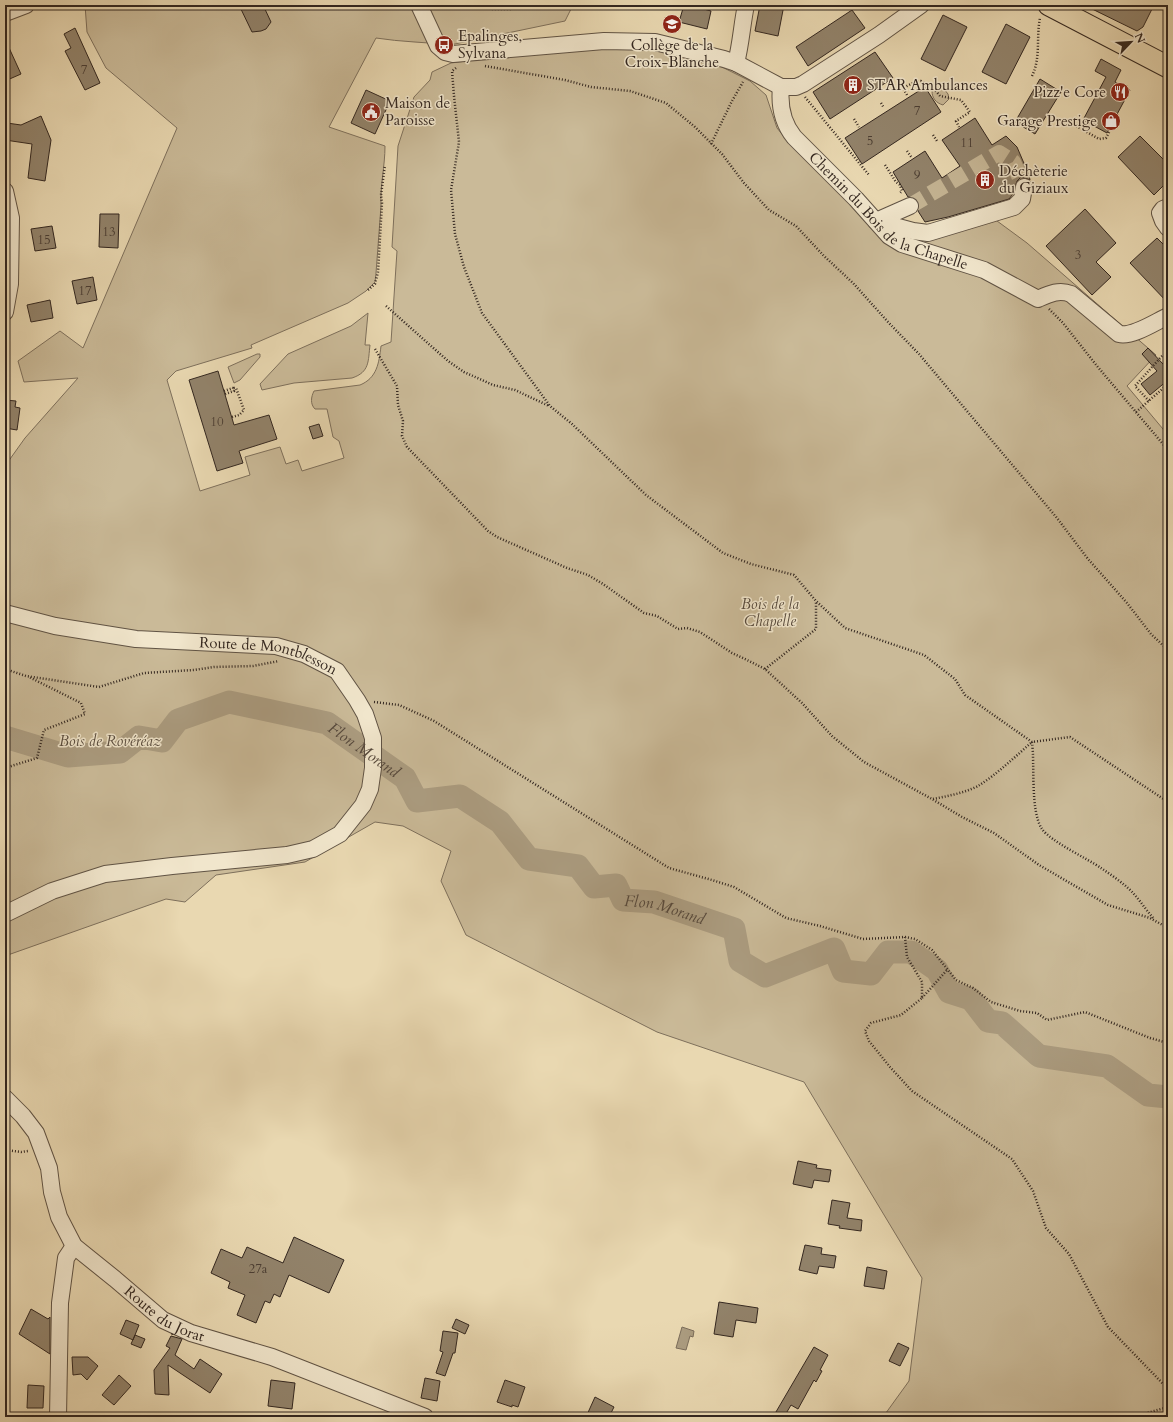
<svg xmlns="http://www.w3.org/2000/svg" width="1173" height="1422" viewBox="0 0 1173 1422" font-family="Cardo,serif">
<rect width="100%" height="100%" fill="#e9d8b1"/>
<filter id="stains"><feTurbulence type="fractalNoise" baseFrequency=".005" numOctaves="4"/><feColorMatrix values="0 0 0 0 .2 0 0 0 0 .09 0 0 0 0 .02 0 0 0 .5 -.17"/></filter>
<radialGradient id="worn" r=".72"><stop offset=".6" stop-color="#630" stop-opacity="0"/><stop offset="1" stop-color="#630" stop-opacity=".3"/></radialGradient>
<path fill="#caba98" stroke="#7e705c" d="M85,5h488l-8,16 -115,24c-25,-3 -49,-3 -74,-7l-47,89 56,19c0,20 -5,40 -4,60l-5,67 -1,9 -9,9 -18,12 -97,42 1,3 -76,23 -9,9 33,111 50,-16 -5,-18 35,-10 6,17 12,-4 4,11 42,-13 -5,-17 -6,-4 -6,-28h-12c-5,-5 -4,-12 -1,-18l46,-6c17,-7 19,-22 21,-39l10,-4 6,-91 -5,-4 6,-101 16,-49 16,-17 2,-8 19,-9 91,-12 77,-3 39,2 58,14 34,17 16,14 11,33 13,16 126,99 77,-25 34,25 129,112 -29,31 41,49v982h-285l26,-36 13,-103 -118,-196 -147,-50 -191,-97 -25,-54 10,-30 -48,-25 -28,-4 -70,40 -89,13 -31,27 -19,-3 -161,57v-490l20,-28 53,-60 -54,4 -6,-21 42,-30 23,17 94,-220 -71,-60 -19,-36z
M936,88l8,1 4,5 1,5 -6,6c-7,-2 -11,-7 -11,-14z
M368,313l-3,32h5c-2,16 0,27 -18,33l-58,5 -32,7 -2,-6 28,-30 63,-28z
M257,354h3v3l-20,23 -6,3 -6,-16z"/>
<path fill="#ab9c80" stroke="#7b6d5a" d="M682,1327l12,4 -1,6 -3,-1 -4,14 -10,-2z"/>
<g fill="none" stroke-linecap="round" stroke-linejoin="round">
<path stroke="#ab9c80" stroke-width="23" id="s1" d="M5,737l63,19 52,-4 19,-15 23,4 16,-21 51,-18 98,21 78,55 12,23 43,-5 40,26 29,37 49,7 16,21 22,-2 7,15 31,2 80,27 6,32 25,15 69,-27 9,22 28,3 17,-22h23l26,18 12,22 22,7 17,22 14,2 37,33 68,10 41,29 20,2"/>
</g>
<path fill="#92836b" stroke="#332720" d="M239,5h24l8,17 -5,7 -5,2 -9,1z
M684,5h5l22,6 -4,18 -28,-7z
M760,5h24l-6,31 -23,-5z
M1084,5h70l-11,22 -6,4z
M852,10l13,18 -57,38 -12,-19z
M943,15l24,12 -22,44 -24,-12z
M1006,24l24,13 -24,47 -24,-12z
M75,28l25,55 -15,7 -20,-39 6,-3 -7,-14z
M5,39l16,35 -16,7z
M875,52l18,26 -63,41 -17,-27z
M1101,59l20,11 -6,12 15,8 -23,43 -24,-13 23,-43 -11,-6z
M1040,79l21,13 -26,42 -20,-12z
M925,87l16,25 -79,52 -17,-26z
M366,90l24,11 -15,33 -24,-11z
M41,116l10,24 -6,41 -17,-3 4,-34 -27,-4 2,-17 14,2z
M975,118l17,27 14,-9 11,11 12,28 1,5 -5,-2h-5l-3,3 -4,13 -4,5 -61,18 -23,5 -7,-11 1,-4 -1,-5 -3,-4 -7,-1 -15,-25 32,-21 17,27 18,-12 -18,-26z
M1140,136l28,28v17l-14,14 -36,-38z
M1085,209l31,34 -20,19 15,15 -19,18 -46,-49z
M100,214h19l-1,34 -19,-1z
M52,226l4,22 -21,3 -4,-22z
M1157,238l11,11v54l-38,-40z
M93,277l4,23 -20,4 -5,-23z
M50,300l3,18 -22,4 -4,-17z
M1148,348l15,16 5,-4v20l-18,15 -9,-11 16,-13 -15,-17z
M218,371l16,54 35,-10 8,24 -38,12 4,12 -26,8 -28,-91z
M5,400l11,1 -1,6 5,1 -3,22 -12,-2z
M319,424l4,12 -10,3 -4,-12z
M798,1161l19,4 -1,3 15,2 -2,12 -15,-2 -2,8 -19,-4z
M832,1200l18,3 -3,15 15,2 -1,11 -22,-3 1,-2 -12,-2z
M294,1237l50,23 -15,33 -40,-18 -9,22 -6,-3 -4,9 -5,-2 -9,22 -19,-8 8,-20 -17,-7 2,-6 -19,-9 10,-24 21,9 5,-11 36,16z
M805,1245l17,3 -1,6 15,2 -2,12 -15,-2 -2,8 -18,-4z
M867,1267l20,4 -3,18 -20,-3z
M719,1302l39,6 -2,15 -20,-3 -3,17 -19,-3z
M31,1309l17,10 2,-2v37l-31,-20z
M456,1319l13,6 -4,9 -13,-6z
M126,1320l13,5 -6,15 -13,-6z
M443,1331l15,2 -3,20h-2l-8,23 -9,-3 7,-21 -3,-1z
M135,1335l10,4 -4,9 -10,-4z
M171,1336l11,3 -7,16 19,14 6,-10 22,15 -12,19 -42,-28 1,30 -14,-1 -1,-24 16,-22 -4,-2z
M898,1343l11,5 -9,18 -11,-5z
M814,1347l14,8 -8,15 2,1 -6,11 -2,-2 -16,29 -7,-4 -7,12h-11z
M72,1357h16l10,9 -11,14 -6,-6 -8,1z
M119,1375l12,11 -17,19 -12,-10z
M425,1378l15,3 -3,20 -16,-3z
M271,1380l24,3 -3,26 -24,-3z
M505,1380l20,7 -7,20 -6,-2v2l-15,-5z
M28,1385l16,1 -1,22h-16z
M595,1397l19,10 -5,10h-23z"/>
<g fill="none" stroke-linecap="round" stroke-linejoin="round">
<path stroke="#c5b594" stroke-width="16" stroke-dasharray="16 8" stroke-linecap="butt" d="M910,206l89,-53 14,9 11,25"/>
<defs>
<g id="minor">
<path d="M419,5l19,41 7,6 8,2 151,-13 51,1 69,17 12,4 45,24h15l7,-3 76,-49 42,-30"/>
<path d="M5,13l21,-8"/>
<path d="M736,63c5,-19 6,-39 10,-58"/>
<path id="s2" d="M781,87c-2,19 1,35 13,50l62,62 33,37 13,8 82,26 54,29c11,-5 21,-10 33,-5l48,40c14,3 36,-12 49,-18"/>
<path d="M5,191l6,27 -1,66 -5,28"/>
<path d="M910,206l-34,15 37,10 15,2 86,-26 8,-8 2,-12"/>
<path d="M1168,207l-5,2 -3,4 3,8 5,7"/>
<path id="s3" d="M5,613l50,13 81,13 140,7 28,8 33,17 20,29 8,14 8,24v30l-3,21 -7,16 -23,29 -27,15 -26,6 -115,11 -67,8 -53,17 -47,23"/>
<path id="s4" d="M5,1098l18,18 13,17 13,35 3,24 7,25 15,29 41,33 48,41 28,13 81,24 153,60"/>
<path d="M58,1417l2,-114 6,-45 8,-12"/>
</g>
<path id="major" d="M1049,5l119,62"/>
</defs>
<use href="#minor" stroke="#605344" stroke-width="18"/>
<use href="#major" stroke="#332720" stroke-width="23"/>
<path stroke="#332720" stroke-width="2.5" stroke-dasharray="1 2" stroke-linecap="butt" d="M473,5l17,4
M491,5l-1,4h22l16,-4
M703,9v-4
M485,66l80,14 26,7 39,4 36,12 29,24 27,27 22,29 25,27 27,16 28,30 29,27 35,39 31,32 138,164 31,41 39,44 24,31 17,16
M456,68l-4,3 2,25 5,46 -8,48 4,44 9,33 18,46 68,93 22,18 74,71 77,58 28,11 43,11 22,26 29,27 79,27 31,24 10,16 67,47 38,-5 98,65
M1032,76c9,-18 4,-39 8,-58
M907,95l-4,-7 12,-6 6,-1 14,9 5,6 21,4 9,12 -14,9 3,6
M805,97l64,78
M881,103l3,5
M854,119l5,8
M1071,123l28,16 7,-1 11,-21
M933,135l4,6
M711,144l21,-43 11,-19
M907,151l5,7
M885,165l11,17 4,3 2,6 -2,2 -1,-1
M368,290l7,-6 3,-12 4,-69 -1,-8 4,-30
M386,306l62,55 16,11 29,13 22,5 34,16
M1049,309l14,14 34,43 71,84
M375,349l22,37 1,19 5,16 -1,15 5,11 81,84 9,6 70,31 21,7 15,9 41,29 13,3 21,13 9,-1 13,4 32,21 15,7 18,9 37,34 30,33 32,26 68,37 30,18 32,16 45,32 69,40 42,13 18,10
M224,391l9,-3 1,3 -9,3
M1149,401l-14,-15 26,-29 7,-6
M1136,412l32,-28
M232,417l7,-2 5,-5 -8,-22h-3
M5,669l21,7 73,11 45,-14 50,-3 20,-3 39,-1 26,-5
M765,669l51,-40v-28
M374,702l25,3 35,16 235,147 43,12 22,7 52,31 34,8 43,13 42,-2 10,2 17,11 24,30 17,8 18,14 29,9 17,2 10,7 38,-8 65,26 18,5
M1032,742c3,22 -2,69 10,87 8,12 46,30 59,39 9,6 19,13 27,20 10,9 17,21 26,31
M5,768l32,-10 7,-28 41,-16 -4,-11 -52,-26
M933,799c15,-3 31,-6 45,-13 18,-11 38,-30 54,-44
M905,937l2,20 15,25v16l-21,17 -30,8 -6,8 4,10 21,26 22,24 100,68 21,32 13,37 23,26 39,73 60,62
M922,998l26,-29
M6,1150l15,2 7,-1
M1140,1417l7,-4 21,-6"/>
<use href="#minor" stroke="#f1e6cc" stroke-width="16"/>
<use href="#major" stroke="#e9d8b1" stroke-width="21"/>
</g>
<defs>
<symbol id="school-disc" viewBox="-11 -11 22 22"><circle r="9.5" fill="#8f2418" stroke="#f1e6cc"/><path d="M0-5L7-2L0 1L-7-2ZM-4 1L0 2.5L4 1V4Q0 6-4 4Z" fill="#fff"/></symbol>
<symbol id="bus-disc" viewBox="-11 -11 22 22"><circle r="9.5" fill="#8f2418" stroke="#f1e6cc"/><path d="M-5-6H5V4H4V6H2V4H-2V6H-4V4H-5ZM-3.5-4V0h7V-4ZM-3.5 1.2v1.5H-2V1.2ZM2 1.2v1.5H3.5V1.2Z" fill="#fff"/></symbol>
<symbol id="building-disc" viewBox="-11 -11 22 22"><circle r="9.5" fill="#8f2418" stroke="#f1e6cc"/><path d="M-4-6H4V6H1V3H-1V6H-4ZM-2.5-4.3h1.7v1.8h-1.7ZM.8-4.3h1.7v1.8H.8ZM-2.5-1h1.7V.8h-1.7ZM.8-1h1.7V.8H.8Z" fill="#fff"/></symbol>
<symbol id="restaurant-disc" viewBox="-11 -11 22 22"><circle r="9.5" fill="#8f2418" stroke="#f1e6cc"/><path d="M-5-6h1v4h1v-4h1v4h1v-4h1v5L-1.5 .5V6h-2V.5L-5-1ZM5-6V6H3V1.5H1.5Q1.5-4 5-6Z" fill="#fff"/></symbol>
<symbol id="civic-disc" viewBox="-11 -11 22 22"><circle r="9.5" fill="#8f2418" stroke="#f1e6cc"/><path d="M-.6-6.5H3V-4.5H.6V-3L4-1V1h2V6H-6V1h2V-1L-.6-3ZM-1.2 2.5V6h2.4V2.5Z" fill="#fff"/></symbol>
<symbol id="shop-disc" viewBox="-11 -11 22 22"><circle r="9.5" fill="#8f2418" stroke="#f1e6cc"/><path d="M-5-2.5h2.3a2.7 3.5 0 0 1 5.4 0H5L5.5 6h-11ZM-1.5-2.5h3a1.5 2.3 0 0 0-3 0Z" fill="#fff"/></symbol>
</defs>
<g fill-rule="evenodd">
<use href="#school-disc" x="661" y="13" width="22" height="22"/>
<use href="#bus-disc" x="433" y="34" width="22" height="22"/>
<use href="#building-disc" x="842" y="74" width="22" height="22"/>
<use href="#restaurant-disc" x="1109" y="81" width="22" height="22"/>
<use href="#civic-disc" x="360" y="101" width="22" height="22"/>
<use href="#shop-disc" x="1100" y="110" width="22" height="22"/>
<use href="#building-disc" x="974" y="169" width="22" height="22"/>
</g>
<g text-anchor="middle" stroke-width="3" stroke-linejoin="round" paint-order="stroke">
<g font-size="13" fill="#4b3e33">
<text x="84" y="74">7</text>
<text x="917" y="115">7</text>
<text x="870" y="145">5</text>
<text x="967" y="147">11</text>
<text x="917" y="179">9</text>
<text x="109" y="236">13</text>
<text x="44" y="244">15</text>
<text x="1078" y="259">3</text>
<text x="85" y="295">17</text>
<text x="217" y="426">10</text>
<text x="258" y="1273">27a</text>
</g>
<g font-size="15" fill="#332720" stroke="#f1e6cc" text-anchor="start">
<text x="458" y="41">Epalinges,<tspan x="458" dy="17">Sylvana</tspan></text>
<text x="672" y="50" text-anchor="middle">Collège de la<tspan x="672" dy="17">Croix-Blanche</tspan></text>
<text x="867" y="90">STAR Ambulances</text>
<text x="1106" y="97" text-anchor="end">Pizz'e Core</text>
<text x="385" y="108">Maison de<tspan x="385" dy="17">Paroisse</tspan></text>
<text x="1097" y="126" text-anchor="end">Garage Prestige</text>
<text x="999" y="176">Déchèterie<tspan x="999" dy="17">du Giziaux</tspan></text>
</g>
<g font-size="15" fill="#332720" stroke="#f1e6cc">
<text dy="5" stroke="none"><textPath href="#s2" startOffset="176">Chemin du Bois de la Chapelle</textPath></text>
<text dy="5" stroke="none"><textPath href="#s3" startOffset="268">Route de Montblesson</textPath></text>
<text dy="5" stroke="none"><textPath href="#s4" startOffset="281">Route du Jorat</textPath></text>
</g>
<g font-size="15" font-style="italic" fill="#594c3e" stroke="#f1e6cc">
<text x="770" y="609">Bois de la<tspan x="770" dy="17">Chapelle</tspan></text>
<text x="110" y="746">Bois de Rovéréaz</text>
</g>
<g font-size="16" font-style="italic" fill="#574a3d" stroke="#f1e6cc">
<text dy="6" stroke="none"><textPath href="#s1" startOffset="392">Flon Morand</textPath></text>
<text dy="6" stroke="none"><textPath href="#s1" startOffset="763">Flon Morand</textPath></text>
</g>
</g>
<rect width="1173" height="1422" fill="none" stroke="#e9d8b1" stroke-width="20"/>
<rect x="6" y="6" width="1161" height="1410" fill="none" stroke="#332720" stroke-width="2"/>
<rect x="10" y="10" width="1153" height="1402" fill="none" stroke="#332720"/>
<g transform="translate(1131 42) rotate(65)" stroke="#f1e6cc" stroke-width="3" paint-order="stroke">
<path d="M0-3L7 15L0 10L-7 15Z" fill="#332720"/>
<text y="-6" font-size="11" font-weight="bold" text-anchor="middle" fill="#332720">N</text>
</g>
<rect width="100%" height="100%" filter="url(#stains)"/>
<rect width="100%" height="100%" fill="url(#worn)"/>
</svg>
